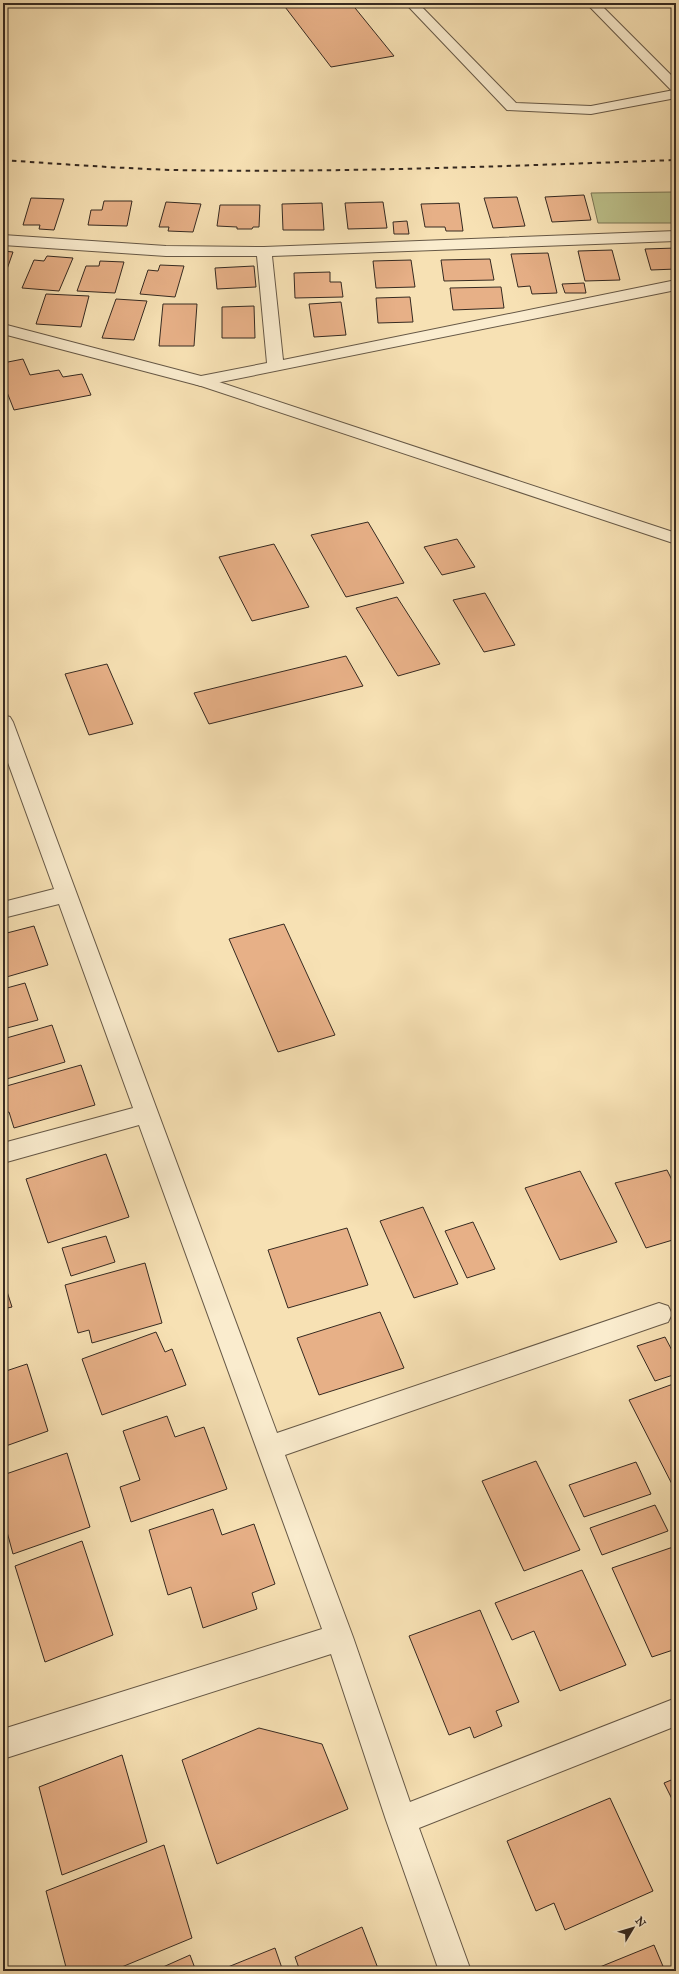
<svg xmlns="http://www.w3.org/2000/svg" width="679" height="1974" viewBox="0 0 679 1974" font-family="'IM FELL Great Primer',serif">
<rect width="100%" height="100%" fill="#f7e1b4"/>
<filter id="stains"><feTurbulence type="fractalNoise" baseFrequency=".005" numOctaves="4"/><feColorMatrix values="0 0 0 0 .2 0 0 0 0 .09 0 0 0 0 .02 0 0 0 .5 -.17"/></filter>
<radialGradient id="worn" r=".72"><stop offset=".6" stop-color="#630" stop-opacity="0"/><stop offset="1" stop-color="#630" stop-opacity=".3"/></radialGradient>
<path fill="#bdc28c" stroke="#7a7656" d="M674,192l2,6v25h-78l-7,-30z"/>
<path fill="#e7b087" stroke="#362a21" d="M282,3h69l43,53 -63,11z
M584,195l7,25 -39,2 -7,-25z
M517,197l8,29 -32,2 -9,-30z
M31,198l33,1 -10,31 -15,-1 1,-4h-17z
M104,201h28l-5,25 -39,-1 3,-15h11z
M166,202l35,2 -8,28 -25,-1 1,-4h-10z
M383,202l4,26 -39,1 -3,-26z
M322,203l2,27h-41l-1,-26z
M459,203l4,28h-17l-1,-4h-20l-4,-23z
M220,205h40l-1,22h-6l-1,2h-15v-2l-20,-1z
M407,221l2,13h-15l-1,-12z
M676,248v21l-25,1 -6,-21z
M612,250l8,30 -35,1 -7,-30z
M3,251l10,1 -7,20h-3z
M548,253l9,40 -25,1 -2,-8 -12,1 -7,-33z
M47,256l26,2 -14,33 -37,-3 12,-28 10,1z
M490,259l4,21 -50,1 -3,-21z
M411,260l4,27 -39,1 -3,-27z
M100,261l24,1 -9,31 -38,-2 9,-25h13z
M160,265l24,1 -9,31 -35,-3 8,-24 10,1z
M254,266l2,21 -39,2 -2,-21z
M330,272v10h11l2,15 -48,1 -1,-25z
M584,283l2,10h-21l-3,-9z
M501,287l3,21 -51,2 -3,-22z
M46,294l43,2 -8,31 -45,-3z
M410,297l3,25 -35,1 -2,-25z
M116,299l31,2 -13,39 -32,-2z
M341,302l5,33 -32,2 -5,-33z
M163,304h34l-3,42h-35z
M254,306l1,32h-33v-31z
M23,359l7,16 29,-5 4,7 19,-3 9,21 -77,15 -11,-28v-19z
M368,522l36,61 -58,14 -35,-62z
M457,539l18,28 -33,8 -18,-28z
M274,544l35,63 -57,14 -33,-64z
M485,593l30,52 -31,7 -31,-52z
M397,597l43,67 -42,12 -42,-68z
M346,656l17,30 -154,38 -15,-31z
M107,664l26,60 -44,11 -24,-61z
M284,924l51,111 -57,17 -49,-113z
M34,926l14,39 -45,13v-44z
M25,983l13,37 -35,9v-40z
M52,1025l13,37 -62,18v-41z
M81,1065l14,40 -81,23 -5,-16 -6,1v-26z
M106,1154l23,63 -81,26 -22,-64z
M667,1170l9,18v51l-30,9 -31,-65z
M580,1171l37,71 -57,18 -35,-72z
M423,1207l35,77 -44,14 -34,-77z
M473,1222l22,47 -28,9 -22,-47z
M347,1228l21,57 -80,23 -20,-58z
M106,1236l9,26 -44,14 -9,-28z
M145,1263l17,60 -70,20 -3,-13 -11,3 -13,-48z
M3,1279l9,28 -9,2z
M380,1312l24,56 -85,27 -22,-57z
M156,1332l9,20 7,-3 14,36 -84,30 -20,-56z
M665,1337l11,21v16l-21,7 -18,-35z
M27,1364l21,67 -45,16v-75z
M676,1383v109l-47,-92z
M167,1416l8,21 29,-10 23,62 -96,33 -11,-35 20,-7 -17,-49z
M67,1453l23,74 -77,27 -10,-37v-42z
M536,1461l44,89 -56,21 -42,-90z
M636,1462l15,32 -67,23 -15,-32z
M655,1505l13,26 -66,24 -12,-27z
M213,1509l9,26 32,-11 21,60 -23,9 5,16 -54,19 -12,-41 -23,8 -19,-65z
M82,1541l31,94 -68,27 -30,-96z
M676,1546v103l-24,8 -40,-89z
M582,1570l44,95 -66,26 -26,-60 -22,9 -17,-37z
M480,1610l39,92 -23,9 6,15 -28,12 -4,-11 -21,8 -40,-99z
M259,1728l63,16 26,65 -131,55 -35,-104z
M122,1755l25,87 -85,33 -23,-88z
M676,1778v29l-12,-24z
M610,1798l43,93 -88,39 -11,-27 -18,8 -29,-70z
M164,1845l28,93 -80,33h-45l-21,-80z
M362,1927l17,44h-79l-5,-14z
M654,1945l11,26h-75z
M275,1948l8,23h-65z
M190,1955l6,16h-42z"/>
<g fill="none" stroke-linecap="round" stroke-linejoin="round">
<defs>
<path id="service" d="M405,3h13l98,100 75,3 83,-16h-3l-85,-87h13l77,77v18l-85,16 -84,-4z
M201,376l475,157v11l-481,-160 -2,-3 2,-3z"/>
<path id="minor" d="M676,231v10l-404,15 11,104 393,-80v10l-475,96 -198,-52v-10l198,52 66,-13 -10,-107h-91l-163,-11v-10l163,11 98,1z
M3,715l7,2 3,5 264,711 382,-130 9,3 4,8 -4,8 -9,3 -374,130 68,182 57,165 266,-104v28l-257,102 52,143h-32l-53,-151 -55,-166 -328,105v-30l319,-100 -183,-504 -136,38v-20l130,-35 -74,-204 -56,14v-16l51,-13 -51,-140z"/>
</defs>
<use href="#service" stroke="#665846" stroke-width="2"/>
<use href="#minor" stroke="#665846" stroke-width="2"/>
<use href="#service" fill="#faecce" fill-rule="evenodd"/>
<use href="#minor" fill="#faecce" fill-rule="evenodd"/>
<path stroke="#362a21" stroke-width="2" stroke-dasharray="4.5 4.5" stroke-linecap="butt" d="M3,160c56,4 113,8 169,10 168,3 336,-4 504,-10"/>
</g>
<rect width="679" height="1974" fill="none" stroke="#f7e1b4" stroke-width="16"/>
<rect x="4" y="4" width="671" height="1966" fill="none" stroke="#362a21" stroke-width="2"/>
<rect x="8" y="8" width="663" height="1958" fill="none" stroke="#362a21"/>
<g transform="translate(633 1928) rotate(52)" stroke="#faecce" stroke-width="3" paint-order="stroke">
<path d="M0-3L7 15L0 10L-7 15Z" fill="#362a21"/>
<text y="-6" font-size="11" font-weight="bold" text-anchor="middle" fill="#362a21">N</text>
</g>
<rect width="100%" height="100%" filter="url(#stains)"/>
<rect width="100%" height="100%" fill="url(#worn)"/>
</svg>
